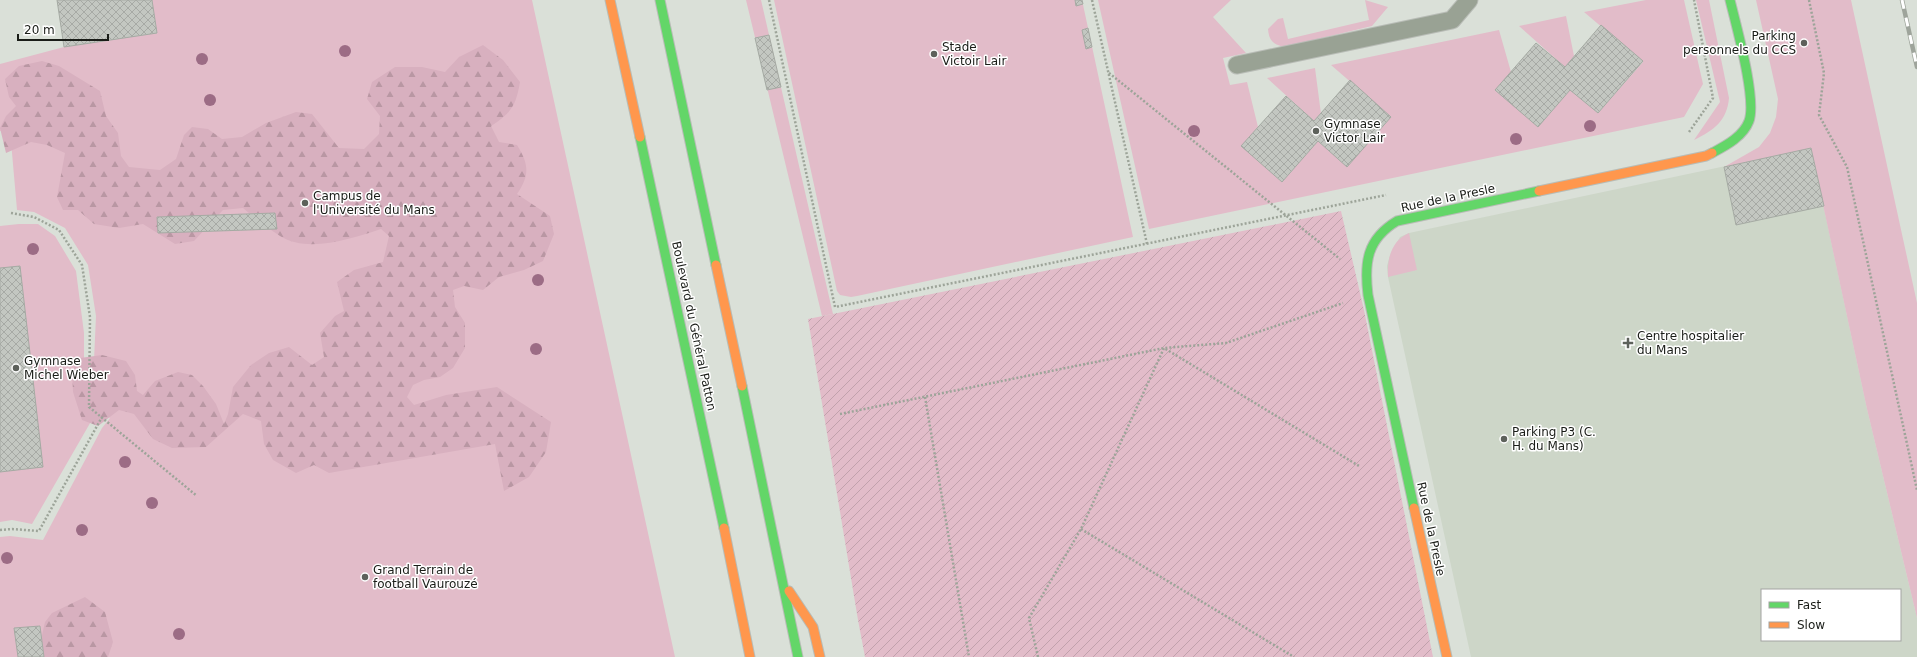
<svg xmlns="http://www.w3.org/2000/svg" width="1917" height="657" viewBox="0 0 1917 657" font-family="'DejaVu Sans',sans-serif">
<defs>
<pattern id="forest-firs" width="22" height="20" patternUnits="userSpaceOnUse"><rect width="22" height="20" fill="#d8b0bf"/><path d="M5 1l3.5 6h-7zM16 11l3.5 6h-7z" fill="#b997a3"/></pattern>
<pattern id="garden-furrows" width="10" height="10" patternUnits="userSpaceOnUse"><rect width="10" height="10" fill="#e2bcc9"/><path d="M-1 1l2-2M0 10L10 0M9 11l2-2" fill="none" stroke="#c1a1ac"/></pattern>
<pattern id="building-cross-hatch" width="8" height="8" patternUnits="userSpaceOnUse"><rect width="8" height="8" fill="#c3c7c1"/><path d="M0 0l8 8M0 8l8-8" fill="none" stroke="#a7aaa5"/></pattern>
</defs>
<rect width="100%" height="100%" fill="#dae0d8"/>
<path fill="#cdd6c8" fill-rule="evenodd" d="M1811,148l56,261 50,209v39h-446l-83,-380 -1,-11 3,-11 10,-18 9,-4zM1762,590h138v50h-138z"/>
<path fill="#e2bcc9" d="M152,0h380l143,657h-675v-120l10,-1 33,4 59,-112 8,-10 -18,-13 4,-89 -8,-51 -23,-37 -31,-16 -17,-2 -7,-80 -10,1v-67l64,-17 93,-14z
M746,0h15l72,314 -11,2z
M774,0h308l51,237 -276,59 -6,1 -11,-2 -3,-4z
M1098,0h133l-18,17 33,36 -23,5 7,27 17,-3 11,45 -16,19 40,36 36,-41 29,25 44,-49 -60,-52 168,-35 12,42 27,55 32,-37 28,23 45,-51 -59,-50 62,-12h38l19,84 -19,33 -535,112z
M1365,0l23,7 -16,19 -88,21c-12,-3 -15,-7 -16,-18l10,-10 5,-1 5,21 81,-19z
M1696,0h13l20,98c-2,23 -15,32 -35,42l26,-38z
M1756,0h95l66,303v315l-50,-209 -56,-260 -87,18 35,-20 11,-14 6,-16 2,-18z
M1566,16l8,40 -9,11 -46,-41z
M1315,68l6,46 -7,7 -47,-43z
M19,224h19l17,12 21,35 8,62v76l9,9 -61,106 -20,-4 -12,2v-296z
M1409,233l8,37 -29,7c-1,-18 3,-36 21,-44z"/>
<path fill="url(#forest-firs)" d="M483,45l20,15 17,22c-4,24 -9,31 -29,44l8,16 18,3c12,19 13,30 0,49l33,22 4,18 -11,27 -19,9 -25,7 -16,13 -19,-4 -11,4 2,17 10,16v25l-12,20 -13,9 -16,3 -11,5 -6,12 7,8 32,-10 51,-8 54,35 -5,30 -17,25 -25,14 -9,-47 -166,29 -15,-8 -18,8 -23,-13 -9,-16 -3,-23 -18,-7 -37,33 -34,1 -19,-9 -19,-25 -15,-4 -21,16 -16,-6 -9,-28 -1,-21 8,-13 22,-3 24,6 9,14 2,16 6,4 12,-14 23,-9 14,3 11,11 13,18 8,20 4,-10 5,-27 18,-22 18,-12 20,-6 23,18 12,-8 -4,-24 15,-17 9,-5 -7,-29 17,-12 29,-8 6,-26 -8,-7c-28,9 -73,25 -101,7 -13,-8 -25,-18 -37,-28l-20,2 -29,31 -19,3 -32,-20 -24,4 -25,-4 -16,-14h-15l-6,-13 8,-44 -18,-8 -16,-3 -25,11 -6,-25 6,-12 10,-10 -7,-9 -4,-18 14,-13 23,-5 17,5 41,25 6,25 12,17 3,23 8,11 31,3 16,-11 8,-24 8,-8 16,2 14,10 20,-2 24,-14 30,-11 16,2 27,34 25,1 15,-15 1,-18 -13,-17 5,-17 23,-15h27l23,5 14,-15z
M85,597l20,15 8,30 -5,15h-71l8,-35 7,-9z"/>
<path fill="url(#garden-furrows)" d="M1341,211l23,99 69,347h-568l-7,-37 -50,-301z"/>
<path fill="url(#building-cross-hatch)" stroke="#a5aaa3" d="M57,0h95l5,33 -93,14z
M1075,0h7l1,4 -7,2z
M1601,25l42,36 -45,52 -28,-23 -32,37 -43,-37 41,-47 29,24z
M1088,28l4,19 -6,2 -4,-19z
M769,35l12,52 -14,3 -12,-52z
M1350,80l41,37 -44,50 -29,-26 -36,41 -41,-36 45,-50 28,25z
M1811,148l13,58 -88,19 -12,-58z
M275,213l2,16 -119,4 -1,-16z
M20,266l23,201 -43,5v-204z
M40,626l4,31h-26l-4,-29z"/>
<g fill="none" stroke-linecap="round" stroke-linejoin="round">
<defs>
<path id="lane" d="M1237,65l215,-45 17,-20"/>
<path id="fast" d="M660,0l56,265
M640,137l84,391
M1712,153c13,-7 31,-16 37,-32 8,-22 -13,-96 -19,-121
M742,386l56,271
M1414,508l-46,-213c-4,-33 -1,-56 29,-74l142,-30"/>
<path id="slow" d="M610,0l30,137
M1539,191l167,-35 6,-3
M716,265l26,121
M1414,508l33,149
M724,528l26,129
M789,591l24,36 7,30"/>
</defs>
<use href="#lane" stroke="#b8bcb6" stroke-width="19"/>
<use href="#fast" stroke="#b8bcb6" stroke-width="11"/>
<use href="#slow" stroke="#b8bcb6" stroke-width="11"/>
<path stroke="#9da499" stroke-width="2.5" stroke-dasharray="2 2" stroke-linecap="butt" d="M769,0l66,307 551,-112
M1092,0l55,244
M1809,0l15,73 -5,42 28,52 70,323
M1109,73l231,186
M1689,132l24,-34 -19,-98
M11,213l23,4 25,13 23,35 8,52 -1,90 108,89
M925,397l44,260
M840,414l324,-66 62,-5 117,-40
M1081,529l213,128
M0,530l12,-1 27,2 63,-114
M1038,657l-9,-39 52,-89 83,-181 195,118"/>
<use href="#lane" stroke="#99a294" stroke-width="17"/>
<use href="#fast" stroke="#63d668" stroke-width="9"/>
<use href="#slow" stroke="#ff974d" stroke-width="9"/>
<defs>
<path id="rail" d="M1902,0l15,67"/>
</defs>
<use href="#rail" stroke="#9ea49b" stroke-width="4.5"/>
<use href="#rail" stroke="#fff" stroke-width="3" stroke-dasharray="9" stroke-linecap="butt"/>
</g>
<g fill="#9c6c85">
<circle cx="345" cy="51" r="6"/>
<circle cx="202" cy="59" r="6"/>
<circle cx="210" cy="100" r="6"/>
<circle cx="1590" cy="126" r="6"/>
<circle cx="1194" cy="131" r="6"/>
<circle cx="1516" cy="139" r="6"/>
<circle cx="33" cy="249" r="6"/>
<circle cx="538" cy="280" r="6"/>
<circle cx="536" cy="349" r="6"/>
<circle cx="125" cy="462" r="6"/>
<circle cx="152" cy="503" r="6"/>
<circle cx="82" cy="530" r="6"/>
<circle cx="7" cy="558" r="6"/>
<circle cx="179" cy="634" r="6"/>
</g>
<g fill="#5d615b" stroke="#fff" stroke-width="1.5">
<circle cx="1804" cy="43" r="4"/>
<circle cx="934" cy="54" r="4"/>
<circle cx="1316" cy="131" r="4"/>
<circle cx="305" cy="203" r="4"/>
<path d="M1626 337h4v4h4v4h-4v4h-4v-4h-4v-4h4z"/>
<circle cx="16" cy="368" r="4"/>
<circle cx="1504" cy="439" r="4"/>
<circle cx="365" cy="577" r="4"/>
</g>
<g text-anchor="middle" stroke-width="3" stroke-linejoin="round" paint-order="stroke">
<g font-size="12" fill="#191c17" stroke="#fff" text-anchor="start">
<text x="1796" y="40" text-anchor="end">Parking<tspan x="1796" dy="14">personnels du CCS</tspan></text>
<text x="942" y="51">Stade<tspan x="942" dy="14">Victoir Lair</tspan></text>
<text x="1324" y="128">Gymnase<tspan x="1324" dy="14">Victor Lair</tspan></text>
<text x="313" y="200">Campus de<tspan x="313" dy="14">l'Université du Mans</tspan></text>
<text x="1637" y="340">Centre hospitalier<tspan x="1637" dy="14">du Mans</tspan></text>
<text x="24" y="365">Gymnase<tspan x="24" dy="14">Michel Wieber</tspan></text>
<text x="1512" y="436">Parking P3 (C.<tspan x="1512" dy="14">H. du Mans)</tspan></text>
<text x="373" y="574">Grand Terrain de<tspan x="373" dy="14">football Vaurouzé</tspan></text>
</g>
<g font-size="12" fill="#191c17" stroke="#fff">
<text transform="translate(1448 198) rotate(-12)" y="4">Rue de la Presle</text>
<text transform="translate(694 326) rotate(78)" y="4">Boulevard du Général Patton</text>
<text transform="translate(1431 529) rotate(78)" y="4">Rue de la Presle</text>
</g>
</g>
<rect x="1761" y="589" width="140" height="52" fill="#ffffff" stroke="#a3a4a2"/>
<rect x="1769" y="602" width="20" height="6" fill="#63d668" stroke="#a3a4a2"/>
<text x="1797" y="609" font-size="12" fill="#191c17">Fast</text>
<rect x="1769" y="622" width="20" height="6" fill="#ff974d" stroke="#a3a4a2"/>
<text x="1797" y="629" font-size="12" fill="#191c17">Slow</text>
<path d="M18 34v6h90v-6" fill="none" stroke="#191c17" stroke-width="2"/>
<text x="24" y="34" font-size="12" fill="#191c17" stroke="#ffffff" stroke-width="3" paint-order="stroke">20 m</text>
</svg>
